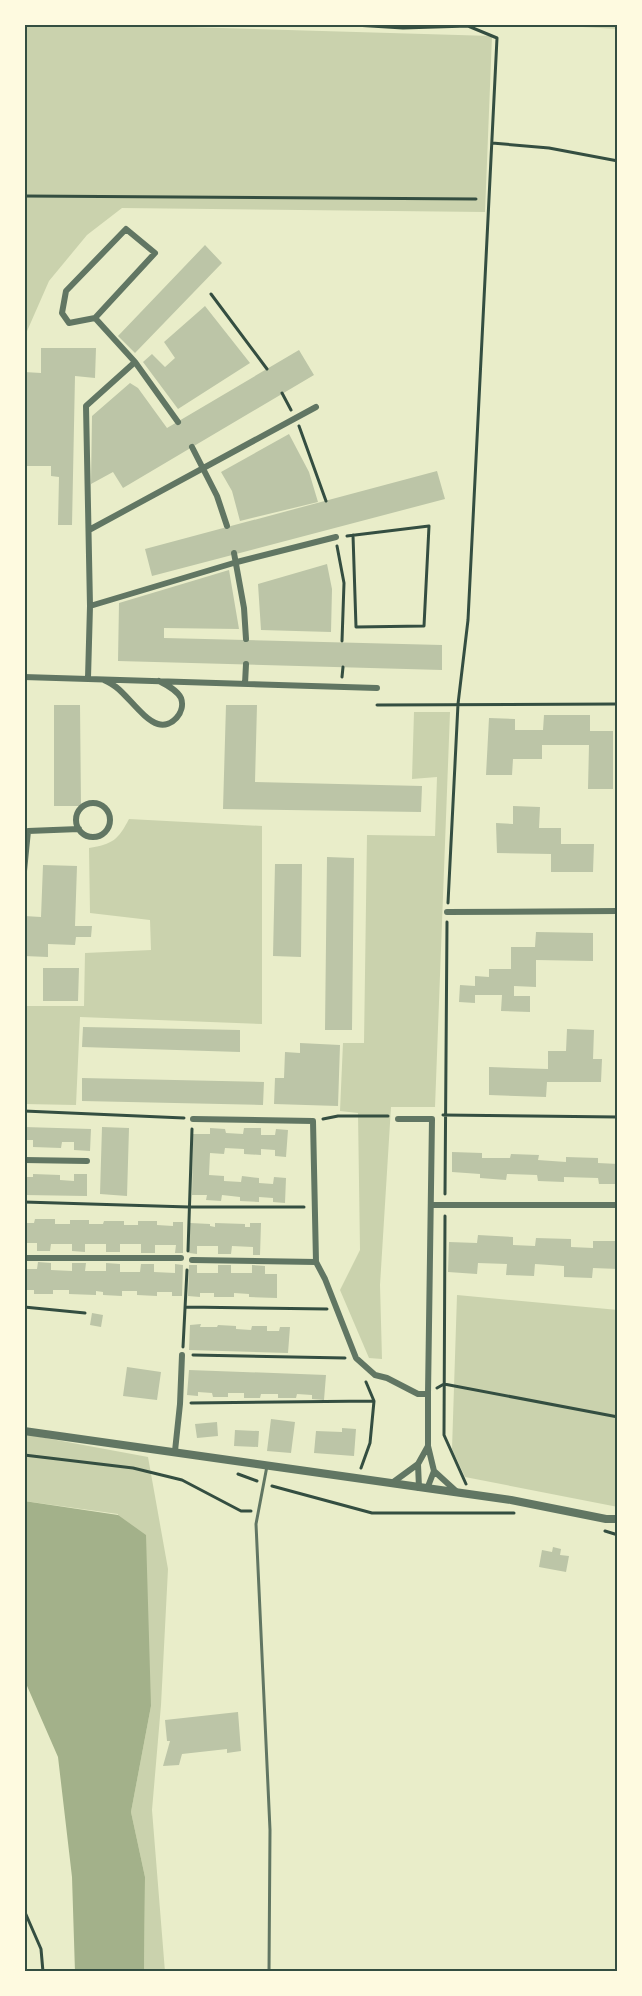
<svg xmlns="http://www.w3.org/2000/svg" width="642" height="1996" viewBox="0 0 642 1996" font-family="Arial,sans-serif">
<rect width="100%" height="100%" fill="#e9edc9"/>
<path fill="#cad2ad" d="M529,24h89v5z
M24,27h163l305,9 -7,176 -363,-4 -35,27 -38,46 -25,57z
M414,712h36l-15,395h-44l-11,178 2,74 -13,-1 -29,-68 20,-40 -2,-137 -18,-2 3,-68h21l3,-208 68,1 2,-59 -25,2z
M129,819l133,7v198l-182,-7 -4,88 -52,-1v-98h60l1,-53 66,-3 -1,-30 -60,-7 -1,-65c24,-4 29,-8 40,-29z
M457,1295l161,15v197l-153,-30 -13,-28z
M24,1434l124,23 20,112 -7,136 -9,105 13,162h-21l1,-95 -14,-65 20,-106 -33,-192 -94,-13z"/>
<path fill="#a3b18a" d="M24,1501l94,14 28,20 5,171 -20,106 14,65 -1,95h-69l-3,-95 -14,-120 -34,-78z"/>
<path fill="#bcc5a7" d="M205,245l17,18 -87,90 -17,-17z
M205,306l45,57 -72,46 -35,-47 9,-8 13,13 10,-9 -11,-16z
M41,348h55l-1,30 -20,-2 -3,149h-14l1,-48 -8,-1v-10h-27v-94l17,1z
M299,350l15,25 -191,113 -10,-16 -22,12 1,-68 38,-33 8,5 29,40z
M289,434l20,38 9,30 -78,19 -8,-30 -11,-19z
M437,471l8,28 -293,77 -7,-27z
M327,564l5,25 -1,43 -70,-2 -3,-46z
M229,570l10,59 -75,-1v10l278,7v25l-324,-9 1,-58z
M54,705h26l1,101h-27z
M226,705h31l-2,77 167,4 -1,26 -198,-3z
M544,715h46v16h23v58h-25l1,-44h-47v14h-29l-1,16h-26l3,-57 26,1v11h28z
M513,806l27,1 -1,21h22v16h33l-1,28h-42v-18l-54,-1 -1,-30 17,1z
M327,857l27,1 -2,172h-27z
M275,864h27l-1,93 -28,-1z
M43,865l34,1 -2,60h17l-1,11h-15l-1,8 -27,-1v13l-24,-1v-40l17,1z
M536,932l57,1v28l-57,-1v27l-22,-1v10h16v16l-29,-1 1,-16h-27v8l-16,-1 1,-17 15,1v-10l14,1v-8h22v-22h24z
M43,968h36l-1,33h-35z
M83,1027l157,3v22l-158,-5z
M567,1029l27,1 -1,29h9l-1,23h-54l-1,15 -57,-2v-28l59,2v-18h18z
M300,1043l40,2 -2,61 -64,-2 1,-26h9l1,-26 15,1z
M82,1078l182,4 -1,23 -181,-4z
M24,1127l67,2 -1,22 -16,-1v-8h-12l-1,6 -28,-1v-7h-9z
M102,1127l27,1 -2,68 -27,-2z
M210,1128l15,1 1,4 17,1 1,-6h17v7h14l1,-6 12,1 -2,27 -11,-1v-6l-14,-1v6l-17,-1v-5l-19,-1 -1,6 -14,-1 -1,22 15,1v5l17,1 1,-6 17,2v5l14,1 1,-7 12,1 -1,25 -12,-1v-4l-14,-1v5l-19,-1v-4l-18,-2 -1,6 -15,-1 1,-5h-15l1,-61h17z
M452,1152l30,1v5h28l1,-4 28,1 -1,5 28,2v-5l32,1v5l20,1v20h-19l-1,-6 -34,-1v5l-26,-1 -1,-6 -30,-1 -1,6 -26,-2v-4l-28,-2z
M33,1174l27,1v5l14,1v-7h13v22l-63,-1v-18h9z
M35,1219h20v5h15v-4h19v4h14l1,-3h20v4h14v-4h19v4l16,1v-4h10v31h-8l1,-8h-21v8h-14v-9h-21v8h-14v-8h-21v8l-13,-1v-7h-21l-1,7h-13v-8h-11v-20h8z
M190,1223l20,1v2l5,1v-4l30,1v3h5v-4h11l-1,32h-7v-8l-21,-1 -1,8h-13v-8h-21v8l-8,-1z
M478,1235l35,2v8l22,1 1,-8 35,1v8l22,1v-7h25v28l-25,-1 -1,10 -28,-1v-11l-29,-2 -1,12 -28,-1 1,-11 -29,-1 -1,11 -29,-2 1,-30 28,1z
M38,1262l13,1v7l21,1v-8h14l-1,8h21v-8l14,1v8h20l1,-8h13v8l21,1v-9l8,1 -1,31h-10v-4h-15v4l-20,-1v-4h-15v5l-19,-1v-3l-7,-1v4l-27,-1v-4h-16v4h-19v-4h-9v-21h12z
M189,1265h8v8h21v-8h13v8h21v-8l13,1v8h12v24l-28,-1v-3l-15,-1v4h-20v-4h-14v4l-12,-1z
M92,1313l11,2 -2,12 -11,-2z
M201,1324l-1,3h17l1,-2 18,1v3l15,1 1,-4h15v5h12l1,-4h10l-2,26 -99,-3 1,-25z
M127,1367l34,5 -4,28 -34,-4z
M189,1370l137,5 -2,25 -12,-1v-4l-15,-1 -1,4h-18v-4h-17l-1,4h-16v-5h-16v4h-15l-1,-4 -14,-1v4l-11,-1z
M271,1419l24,3 -4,31 -24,-2z
M217,1422l1,14 -21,2 -2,-14z
M342,1428l14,1 -2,27 -40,-3 2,-22 26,1z
M235,1430l24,1 -1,16 -24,-1z
M553,1547l8,2 -1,6 9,1 -3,16 -27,-5 3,-17 10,2z
M238,1712l3,39 -14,2v-4l-45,5 -3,11 -16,1 7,-25h-3l-2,-21z"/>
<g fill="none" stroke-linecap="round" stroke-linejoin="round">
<path stroke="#344e41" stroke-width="3" d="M338,24l65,4
M404,24l-1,4 65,-2 29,12 -29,582 -10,84 -10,199
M492,143l57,5 69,13
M24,196l452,3
M211,294l56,75
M282,393l9,17
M299,426l27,75
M347,536l82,-10 -5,100 -68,1 -3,-92
M337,546l7,37 -2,58
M342,677l1,-10
M377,705l241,-1
M24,1111l160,7
M443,1115l175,2
M323,1119l15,-3h50
M445,1194l2,-272
M24,1202l165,5h115
M445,1216l-1,219 22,49
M188,1251l4,-122
M24,1307l61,6
M186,1307l141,2
M183,1347l4,-77
M193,1355l152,3
M437,1388l7,-4 174,33
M191,1403l182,-2
M24,1455l109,13 49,12 59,31h10
M361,1468l9,-25 4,-42 -8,-19
M238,1474l19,7
M272,1486l100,27h142
M605,1531l13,4
M24,1910l17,39 2,23"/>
<path stroke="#617663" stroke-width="3" d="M267,1466l-11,58 14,306 -1,142"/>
<path stroke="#617663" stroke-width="6" d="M126,229l29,24 -60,65 -26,5 -7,-10 4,-22z
M95,318l40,44 43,60
M192,447l25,49 10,30
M89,530l227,-123
M234,553l10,55 2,31
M90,606l147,-44 99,-25
M24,677l353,11
M88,678l2,-72 -4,-200 49,-44
M104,680c4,2 8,4 12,7 12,9 28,33 42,37 14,4 28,-12 23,-26 -4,-8 -14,-13 -22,-17
M245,684l1,-20
M76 820a17 17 0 1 1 34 0a17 17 0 1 1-34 0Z
M24,871l4,-40 51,-2
M447,912l171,-1
M193,1119l120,2 3,141 9,17 31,79 19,17 12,3 31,16h10v52l6,25 23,21
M398,1119h34l-4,275
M24,1160l63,1
M431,1205h187
M24,1258h157
M192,1260l124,2
M175,1451l5,-47 2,-49
M418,1464l1,24
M392,1483l26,-19 10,-18
M427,1489l7,-18"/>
<path stroke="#617663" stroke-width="8" d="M24,1431l487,69 95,19h12"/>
</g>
<rect width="642" height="1996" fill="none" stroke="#fefae0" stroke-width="51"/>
<rect x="26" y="26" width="590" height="1944" fill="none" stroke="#344e41" stroke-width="2"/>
</svg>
